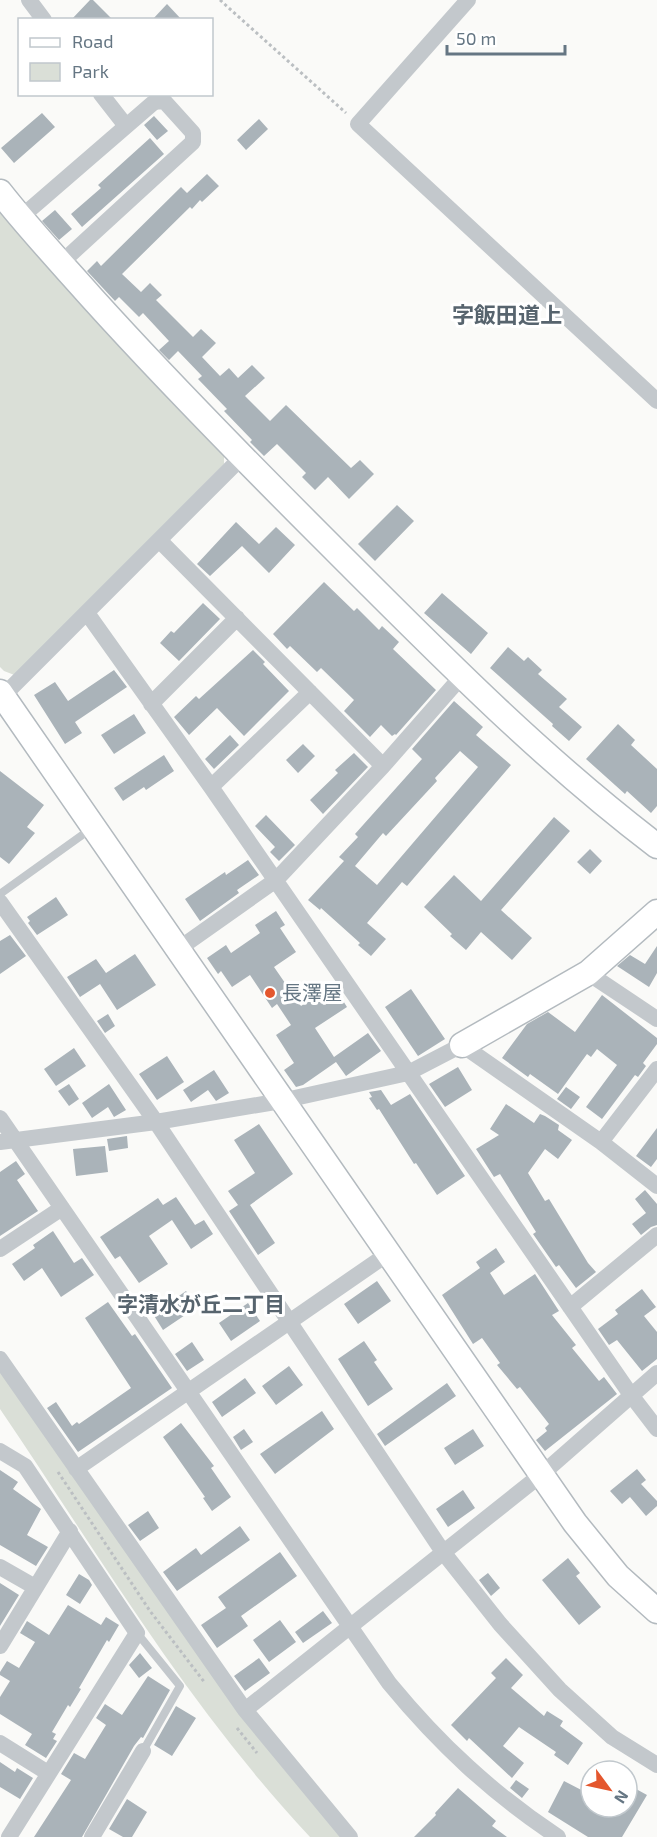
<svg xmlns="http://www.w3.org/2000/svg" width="657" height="1837" viewBox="0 0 657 1837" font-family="'Exo 2','Noto Sans JP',sans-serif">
<rect width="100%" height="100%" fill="#fafaf8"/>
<path fill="#dadfd7" d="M0,197l224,256v11l-207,212 -13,-5 -4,-4z
M0,1371l346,466h-36c-121,-129 -211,-282 -310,-428z"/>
<path fill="#aab3b9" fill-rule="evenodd" d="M90,0h3l20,20h-42z
M167,4l15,16h-30z
M42,113l13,14 -41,36 -13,-15z
M154,116l14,15 -11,9 -13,-15z
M259,119l9,10 -22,21 -9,-10z
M150,138l14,16 -82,73 -11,-13 30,-26 -3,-3z
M207,174l12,12 -17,16 -2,-2 -8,9 -2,-2 -68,67 19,18 9,-9 12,12 -6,5 37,37 8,-8 15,14 -14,14 18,19 9,-8 9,10 14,-13 13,13 -20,18 25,25 16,-16 65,63 9,-8 14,14 -25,25 -21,-22 -13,13 -13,-13 4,-4 -29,-29 -13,12 -14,-14 2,-2 -28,-29 3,-2 -29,-30 4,-3 -24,-25 -9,9 -10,-10 10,-9 -26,-28 -4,4 -20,-20 -4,4 -28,-30 10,-10 4,5 80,-79 6,6z
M55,210l17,19 -13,11 -17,-19z
M397,505l17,16 -39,40 -17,-17z
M236,522l23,22 17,-17 19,18 -26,28 -27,-27 -32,30 -13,-12z
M324,582l30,29 3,-3 22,22 3,-4 17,16 -6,7 43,41 -40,45 -1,-1 -3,2 -11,-11 -11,12 -26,-26 10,-11 -33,-32 -4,4 -27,-26 -3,3 -14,-15z
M442,593l46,40 -17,21 -47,-41z
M203,603l17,16 -41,42 -19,-18 11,-12 3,2z
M508,647l16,14 4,-4 14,13 -4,4 29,25 -8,8 23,20 -13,14 -17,-15 1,-2 -63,-56z
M253,650l12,12 -2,2 26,27 -45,45 -27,-28 -28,27 -15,-18 22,-21 3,3z
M114,670l13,17 -52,35 7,11 -17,11 -31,-49 21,-13 13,19z
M454,701l29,26 -7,8 35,30 -104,121 -5,-4 -35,41 19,16 -15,17 -13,-11 2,-2 -39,-35 -1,2 -12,-10 36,-39 -5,-4 19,-20 -3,-3 67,-75 -10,-10zM460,751l18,16 -101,118 -22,-19 28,-33 3,3 51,-55 -2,-3z
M134,714l12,19 -32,21 -13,-19z
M618,724l17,16 -4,5 26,24v37l-6,7 -24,-22 -2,3 -39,-35z
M230,735l9,10 -25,24 -9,-10z
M303,744l12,12 -17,17 -12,-13z
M354,753l14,14 -45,47 -13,-14 28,-27 -3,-3z
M164,755l10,16 -28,19 -2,-3 -21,14 -9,-13z
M0,771l44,34 -17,22 8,6 -26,31 -9,-7z
M266,815l29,30 -16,16 -9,-9 5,-5 -20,-21z
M554,817l16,14 -69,79 31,28 -20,22 -31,-28 -15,18 -16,-14 2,-2 -28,-27 30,-32 27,26z
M590,849l12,12 -12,13 -13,-12z
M248,860l11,15 -22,15 2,3 -39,28 -15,-22 40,-27 1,3z
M56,897l12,18 -31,20 -9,-12 2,-2 -3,-4z
M276,911l9,14 -5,3 16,24 -22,15 27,39 32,-21 14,22 -32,21 19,29 34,-24 13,18 -35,25 -10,-14 -33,23 -7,2 -12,-17 10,-7 -18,-28 15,-10 -14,-21 -5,4 -22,-33 -18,12 -11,-16 -3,3 -11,-16 19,-13 5,8 29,-20 -5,-8z
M10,935l16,21 -26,18v-33z
M657,946v27l-8,14 -32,-21 13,-11 15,9z
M135,954l21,31 -39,25 -17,-26 -20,13 -13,-20 29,-18 10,14z
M411,989l34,50 -27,17 -33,-49z
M602,995l55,43v6l-14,19 3,3 -8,11 -3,-2 -33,44 -16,-12 31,-42 -20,-16 -6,8 -4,-3 -29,40 -28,-20 -2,3 -26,-19 25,-34 21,-12 27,20z
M108,1014l7,12 -10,7 -8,-12z
M74,1048l12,18 -30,20 -12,-17z
M167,1056l17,26 -27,18 -18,-26z
M458,1067l14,23 -27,17 -16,-23z
M214,1070l15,23 -13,8 -8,-11 -17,12 -8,-12z
M69,1084l10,15 -10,7 -11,-15z
M109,1084l17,26 -12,7 -6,-10 -16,11 -10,-15z
M566,1087l14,10 -9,12 -14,-10z
M381,1090l10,15 19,-11 55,82 -28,19 -21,-32 -2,1 -35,-55 -2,1 -8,-12 3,-1 -3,-5z
M506,1104l28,19 6,-9 5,2 14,9 -1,5 14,10 -14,19 -13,-10 -17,24 17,28 4,-2 39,64 8,9 -20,16 -17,-23 -3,2 -23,-33 3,-2 -36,-58 -6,3 -18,-28 23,-14 -9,-6z
M259,1124l34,50 -43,31 25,38 -17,12 -29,-44 9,-6 -10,-14 27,-18 -21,-33z
M657,1128v31l-6,8 -15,-11z
M127,1136l1,12 -19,3 -2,-12z
M105,1146l3,26 -32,4 -3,-27z
M16,1161l9,13 -8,6 21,31 -38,25v-64z
M645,1190l12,14v21l-6,2 -10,8 -9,-11 14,-11 -11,-14z
M176,1197l19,28 9,-5 9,14 -22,15 -19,-29 -23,16 19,28 -29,19 -19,-27 -5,3 -15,-22 58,-39 5,7z
M53,1231l21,32 8,-5 12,17 -33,22 -19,-29 -18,13 -12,-17 23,-16 -2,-3z
M496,1248l9,14 -15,11 14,22 31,-21 24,37 -7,4 24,30 -4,3 27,33 5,-4 13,17 -72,57 -9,-11 11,-9 -2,-3 4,-4 -29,-37 -3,2 -20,-24 3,-2 -18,-25 -9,6 -31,-49 38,-27 -4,-6z
M377,1281l14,20 -33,23 -14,-20z
M642,1289l14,18 -12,9 13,16v27l-15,12 -25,-31 -8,5 -11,-16 20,-15 -3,-4z
M186,1291l11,16 -34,23 -10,-16z
M108,1302l24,34 3,-2 37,54 -94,64 -31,-44 9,-6 16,24 5,-4 2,2 52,-36 -46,-70z
M248,1303l12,18 -29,20 -12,-18z
M364,1341l13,19 -3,2 19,27 -25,17 -30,-47z
M192,1342l12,18 -17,11 -12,-17z
M289,1366l14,19 -27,20 -14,-19z
M245,1378l11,15 -34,24 -10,-15z
M447,1383l9,13 -71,50 -8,-12z
M322,1411l12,18 -59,45 -15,-20z
M181,1423l33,43 -3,2 20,29 -19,14 -9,-13 2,-1 -42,-60z
M244,1429l9,13 -12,8 -8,-13z
M473,1429l11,17 -29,19 -11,-17z
M637,1469l9,11 -5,4 16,17v5l-11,10 -16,-19 -8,7 -12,-13z
M0,1470l18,12 -5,7 28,20 -14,26 21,12 -12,19 -36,-21z
M463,1490l12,18 -27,19 -12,-18z
M148,1511l11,17 -19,13 -12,-16z
M240,1526l10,14 -73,51 -14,-19 33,-24 5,7z
M280,1552l17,24 -56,40 7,10 -31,22 -16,-23 25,-17 -8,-11z
M568,1558l12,15 -4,3 25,31 -22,18 -37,-45z
M488,1573l12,15 -9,8 -12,-16z
M79,1574l10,6 3,5 -12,19 -14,-9z
M0,1583l19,12 -19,31z
M68,1605l33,20 5,-8 13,8 -10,17 -2,-2 -28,48 2,1 -11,18 -2,-2 -16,27 4,2 -3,5 4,2 -11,17 -21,-13 7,-11 -32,-20v-17l10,-16 -10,-6v-3l7,-11 12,7 16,-26 -15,-9 7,-12 22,14z
M323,1611l9,12 -29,20 -8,-11z
M280,1620l16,22 -27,20 -16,-22z
M140,1653l12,15 -13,10 -10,-13z
M259,1658l11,15 -25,18 -11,-15z
M506,1658l17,17 -12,13 33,28 3,-5 16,10 -3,5 23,17 -15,22 -14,-10 2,-3 -37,-25 -16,19 21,17 -12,15 -43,-40 -2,3 -16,-16 45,-47 -5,-5z
M148,1676l22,14 -27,48 -2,-1 -7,9 -52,91h-48l37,-57 -10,-6 13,-21 11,6 21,-34 -10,-7 9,-14 17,11z
M176,1706l20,12 -24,38 -18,-11z
M0,1762l15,10 2,-4 16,10 -13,21 -20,-12z
M516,1780l13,9 -7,9 -12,-10z
M564,1781l27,14v12h36v-23l20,11 -25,42h-34l-40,-25z
M458,1788l38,33 -4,5 15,11h-93l22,-22 -1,-2z
M127,1799l20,13 -15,25h-9l-14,-8z"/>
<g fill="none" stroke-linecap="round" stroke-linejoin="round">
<defs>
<path id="secondary" d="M0,192c29,37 61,71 92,106 74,82 151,160 229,238 108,108 215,218 336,310
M0,692l575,831 43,53 39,35
M462,1045l126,-72 69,-61"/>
</defs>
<use href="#secondary" stroke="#b3babf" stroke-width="27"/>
<path stroke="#bbbfc2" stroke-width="3" stroke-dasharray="3 3" stroke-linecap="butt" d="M220,0l126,113
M58,1472l92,139 55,72
M237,1728l20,25"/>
<path stroke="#c3c8cc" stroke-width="8" d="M0,894l92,-66
M137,1633l43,53 -37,65"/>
<path stroke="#c3c8cc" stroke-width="16" d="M29,0l15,20
M468,0l-110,124 299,277
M101,94l25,32
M20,218l133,-115 6,-2 6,1 28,31v9l-132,121
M160,541l223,225
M87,613l124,174 420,608 26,34
M3,696l239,-239
M151,704l86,-86
M211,787l99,-95
M0,902l156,220 287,430 57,72 60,66 52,47 45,28
M177,950l99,-70 107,-114 79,-90
M588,973l69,46
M0,1118l389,565c51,62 103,110 169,154
M0,1142l156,-20 125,-21 127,-28 54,-28 139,97 56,44
M601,1142l56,-73
M0,1249l62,-41
M570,1307l87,-72
M0,1359l245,351 105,127
M0,1451l25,15 112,167 -128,204
M76,1469l313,-216
M0,1567l35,20
M0,1646l70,-115
M245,1710l297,-236 115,-101
M0,1743l48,30
M92,1837l51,-86"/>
<use href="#secondary" stroke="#fff" stroke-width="24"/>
</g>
<circle fill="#e4572e" stroke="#fff" stroke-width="2" cx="270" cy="993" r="6"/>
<g text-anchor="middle" stroke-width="6" stroke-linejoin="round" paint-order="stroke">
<g font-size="20" fill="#657683" stroke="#fff" text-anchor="start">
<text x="282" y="1000">長澤屋</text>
</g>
<g font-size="21" font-weight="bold" fill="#57646e" stroke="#fff">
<text x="201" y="1312">字清水が丘二丁目</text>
</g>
<g font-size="22" font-weight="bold" fill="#57646e" stroke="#fff">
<text x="507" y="323">字飯田道上</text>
</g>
</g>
<rect x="18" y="18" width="195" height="78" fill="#ffffff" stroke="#c1c8cd" stroke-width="1.5"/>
<rect x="30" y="38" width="30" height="9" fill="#ffffff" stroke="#c1c8cd" stroke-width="1.5"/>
<text x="72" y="48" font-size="18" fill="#657683">Road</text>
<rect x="30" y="63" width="30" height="18" fill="#dadfd7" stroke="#c1c8cd" stroke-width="1.5"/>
<text x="72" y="78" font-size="18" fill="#657683">Park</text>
<g transform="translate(609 1789) rotate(123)"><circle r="28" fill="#ffffff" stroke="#c1c8cd" stroke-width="1.5"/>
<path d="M0-4.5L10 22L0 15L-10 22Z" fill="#e4572e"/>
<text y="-9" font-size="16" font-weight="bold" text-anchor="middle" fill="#657683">N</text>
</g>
<path d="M447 45v9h118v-9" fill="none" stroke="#657683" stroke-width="3"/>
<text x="456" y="45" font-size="18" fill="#657683" stroke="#ffffff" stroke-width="4.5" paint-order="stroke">50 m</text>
</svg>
